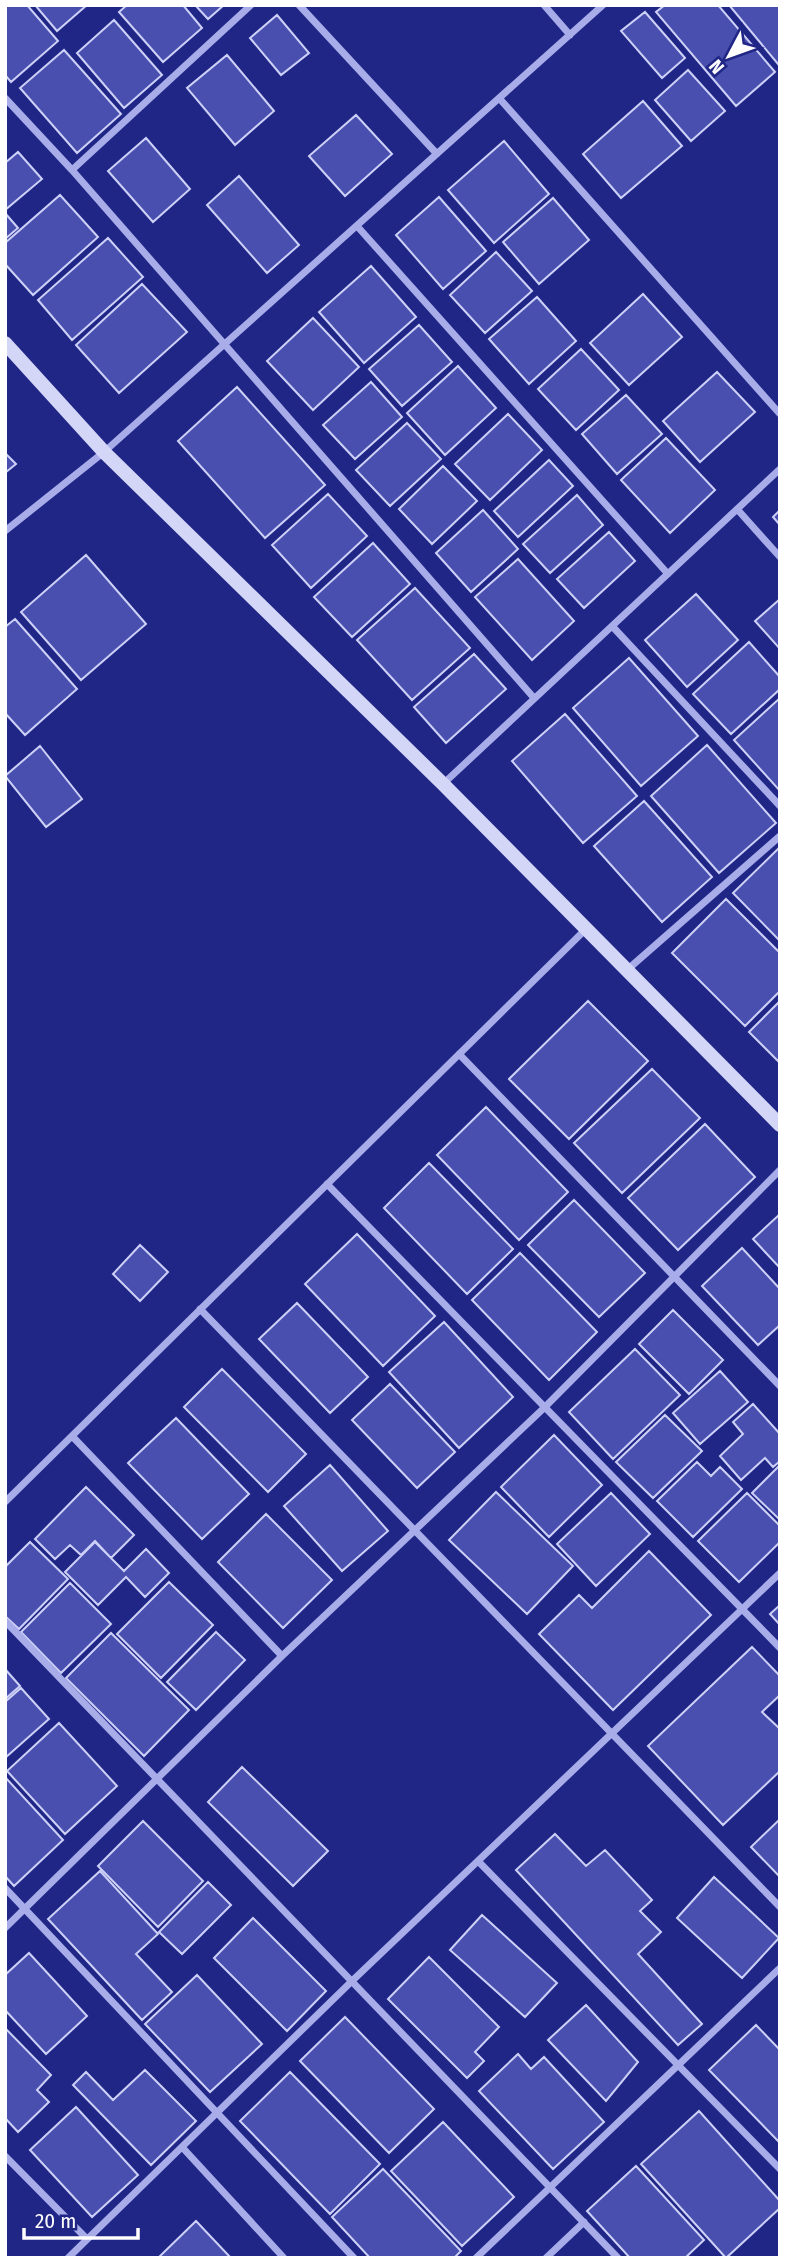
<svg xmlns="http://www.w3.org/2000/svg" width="785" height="2263" viewBox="0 0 785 2263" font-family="'Fira Sans Condensed',sans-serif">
<rect width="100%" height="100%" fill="#202686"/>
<path fill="#484fae" stroke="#cdd0f7" stroke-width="2" d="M5,5h22l31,36 -47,41 -6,-7z
M35,5h52l-30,26z
M127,5h56l19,23 -39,34 -44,-50z
M195,5h29l-16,14z
M665,5h53l57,67 -39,34 -80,-94z
M729,5h51v57l-2,2z
M645,12l40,46 -23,20 -41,-47z
M277,15l32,38 -28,22 -31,-37z
M114,20l48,55 -38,33 -47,-55z
M64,50l57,64 -44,39 -57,-65z
M227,55l47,56 -39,34 -48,-57z
M688,70l37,41 -34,30 -36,-41z
M643,101l39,45 -61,52 -38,-44z
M356,115l36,39 -47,42 -36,-40z
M146,138l44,51 -37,33 -45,-51z
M504,141l45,53 -55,49 -46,-53z
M18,152l24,27 -37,31v-47z
M239,176l60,69 -32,28 -60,-68z
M60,195l38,42 -65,58 -28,-31v-21z
M439,197l47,54 -43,38 -47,-54z
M553,198l36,42 -50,44 -36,-42z
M5,213l13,15 -13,11z
M108,238l35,39 -71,63 -34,-40z
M496,252l36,39 -47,42 -35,-38z
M371,266l45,51 -52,46 -45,-51z
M142,284l45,48 -68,61 -43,-48z
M643,294l39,43 -53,48 -39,-42z
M537,297l39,44 -47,43 -40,-45z
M313,318l46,49 -46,43 -46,-49z
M419,325l33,37 -50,44 -33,-37z
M581,349l38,41 -43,40 -38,-41z
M458,366l38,42 -51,47 -38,-42z
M717,372l38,40 -55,50 -37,-41z
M371,382l31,35 -47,42 -32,-34z
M237,387l88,98 -60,53 -87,-97z
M626,395l36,39 -45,40 -35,-40z
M508,414l34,36 -52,50 -35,-36z
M407,423l34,36 -51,47 -34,-36z
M666,438l49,52 -45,43 -49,-53z
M5,453l11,11 -11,9z
M549,460l24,26 -55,51 -24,-26z
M443,466l34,35 -45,43 -33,-35z
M328,494l39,42 -56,52 -39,-43z
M577,495l26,30 -53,48 -27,-29z
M483,510l35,39 -47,43 -35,-39z
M780,510v15l-7,-8z
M609,532l26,29 -51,47 -27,-29z
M373,543l37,41 -58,53 -38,-40z
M86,555l60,69 -65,56 -60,-68z
M518,559l56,62 -42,39 -57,-63z
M415,588l55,60 -58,52 -55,-60z
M696,594l42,46 -51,47 -42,-47z
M780,599v50l-25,-28z
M15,619l62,70 -52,46 -20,-22v-86z
M749,642l31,35v12l-49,45 -38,-40z
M474,654l32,35 -60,54 -32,-36z
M629,658l69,78 -57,50 -68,-78z
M780,698v93l-46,-51z
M565,714l72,82 -54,47 -71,-82z
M707,745l69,78 -57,50 -68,-77z
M40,746l42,53 -36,28 -41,-51z
M644,801l68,76 -50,45 -68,-76z
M780,847v94l-47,-48z
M726,899l54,54v38l-35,35 -73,-73z
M588,1001l60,60 -79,78 -60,-60z
M780,1001v62l-31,-31z
M652,1069l48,49 -78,75 -48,-50z
M486,1107l82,85 -49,48 -82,-85z
M705,1124l50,53 -77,73 -50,-52z
M429,1163l84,86 -46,45 -83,-86z
M574,1200l71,73 -46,44 -71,-72z
M780,1214v54l-27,-29z
M357,1234l78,82 -52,50 -78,-82z
M140,1245l28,27 -28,29 -27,-27z
M742,1248l38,41v36l-22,20 -56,-59z
M520,1253l77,79 -48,48 -77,-80z
M297,1303l71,74 -38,36 -71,-74z
M673,1310l50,50 -34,34 -50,-50z
M444,1322l69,75 -54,51 -70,-76z
M635,1349l45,46 -67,64 -44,-47z
M222,1369l84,85 -38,38 -84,-85z
M720,1371l28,31 -48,42 -27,-31z
M390,1384l65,68 -38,36 -65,-68z
M753,1404l27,30v27l-7,6 -8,-9 -24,22 -21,-24 23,-22 -10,-12z
M665,1415l37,36 -49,47 -37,-36z
M176,1418l73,76 -47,45 -74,-76z
M554,1435l48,50 -53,52 -48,-50z
M697,1462l14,14 9,-9 22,22 -49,48 -36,-36z
M330,1465l58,66 -46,40 -58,-65z
M778,1467l2,2v51l-28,-27z
M86,1487l48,48 -23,23 -16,-17 -14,14 -11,-10 -15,14 -20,-20z
M496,1492l77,74 -46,48 -78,-74z
M611,1493l39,41 -54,52 -39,-42z
M747,1493l33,33v16l-41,40 -41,-41z
M266,1514l66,66 -49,48 -65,-66z
M30,1542l38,37 -49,50 -14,-13v-49z
M95,1542l29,29 22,-22 23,24 -24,24 -19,-20 -28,28 -33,-33z
M649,1551l62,64 -98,95 -74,-76 40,-39 13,13z
M169,1582l44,43 -52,53 -44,-44z
M70,1583l41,41 -50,49 -40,-41z
M780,1605v20l-10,-11z
M216,1632l29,28 -49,50 -29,-28z
M111,1633l78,77 -45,46 -78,-78z
M752,1647l28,29v19l-18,17 18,17v42l-57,54 -75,-79z
M5,1669l15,17 -15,13z
M21,1688l28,31 -44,39v-56z
M59,1723l58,63 -52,48 -58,-63z
M242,1767l86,84 -35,35 -85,-84z
M5,1777l58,63 -49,46 -9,-10z
M780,1819v58l-29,-30z
M143,1821l60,60 -45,46 -60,-61z
M555,1834l31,32 19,-16 47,50 -12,11 21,21 -23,22 64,70 -24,21 -162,-175z
M100,1871l58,63 -22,20 36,38 -30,28 -94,-101z
M714,1877l65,61 -37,40 -65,-60z
M208,1882l23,23 -49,49 -23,-22z
M482,1915l75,68 -32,34 -75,-67z
M253,1918l73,73 -39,40 -73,-73z
M29,1953l58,63 -41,38 -41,-44v-35z
M429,1957l70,70 -24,25 9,9 -17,17 -79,-79z
M197,1975l65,69 -52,48 -65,-68z
M586,2005l52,57 -32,39 -58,-61z
M345,2017l89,92 -45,44 -89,-92z
M756,2025l24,25v93l-71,-73z
M5,2028l46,47 -14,15 12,12 -31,30 -13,-14z
M518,2054l13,15 13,-12 60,65 -51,47 -74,-78z
M145,2070l51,51 -45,44 -78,-80 13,-13 27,28z
M290,2072l90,92 -50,50 -90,-93z
M76,2107l62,68 -46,42 -62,-67z
M699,2111l81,90v7l-54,50 -85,-94z
M443,2122l71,75 -52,49 -71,-75z
M636,2166l68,74 -19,18h-55l-43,-47z
M383,2169l78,82 -7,7h-84l-38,-41z
M196,2221l35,37h-73z"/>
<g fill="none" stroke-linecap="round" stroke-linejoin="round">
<path stroke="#a8adea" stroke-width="7" d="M299,5l138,149
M544,5l26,30
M5,98l67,72 462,528
M499,98l281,316
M72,170l179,-165
M357,226l311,348
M737,509l43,48
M5,531l99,-79 499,-447
M612,626l168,180
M443,784l337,-315
M627,970l153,-134
M459,1054l321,332
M327,1184l453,464
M200,1309l580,598
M72,1436l210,220
M5,1502l581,-573
M5,1621l613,637
M478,1861l302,308
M5,1888l349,370
M5,1928l277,-272 263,-249 235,-237
M182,2147l102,111
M5,2156l82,83
M68,2258l284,-277 428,-408
M476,2258l304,-290
M546,2258l38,-36"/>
<path stroke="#d4d6f8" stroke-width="14" d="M5,343l99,109 339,332 337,341"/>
</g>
<rect width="785" height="2263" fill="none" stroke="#ffffff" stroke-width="14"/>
<g transform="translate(729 56) rotate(229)" stroke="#202686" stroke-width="5" paint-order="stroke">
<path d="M0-5L12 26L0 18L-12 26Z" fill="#ffffff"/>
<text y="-10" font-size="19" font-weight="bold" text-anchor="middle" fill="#ffffff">N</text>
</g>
<path d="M24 2228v10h114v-10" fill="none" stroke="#ffffff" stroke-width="3.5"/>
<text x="35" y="2228" font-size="21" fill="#ffffff" stroke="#202686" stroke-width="5" paint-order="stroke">20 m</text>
</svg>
